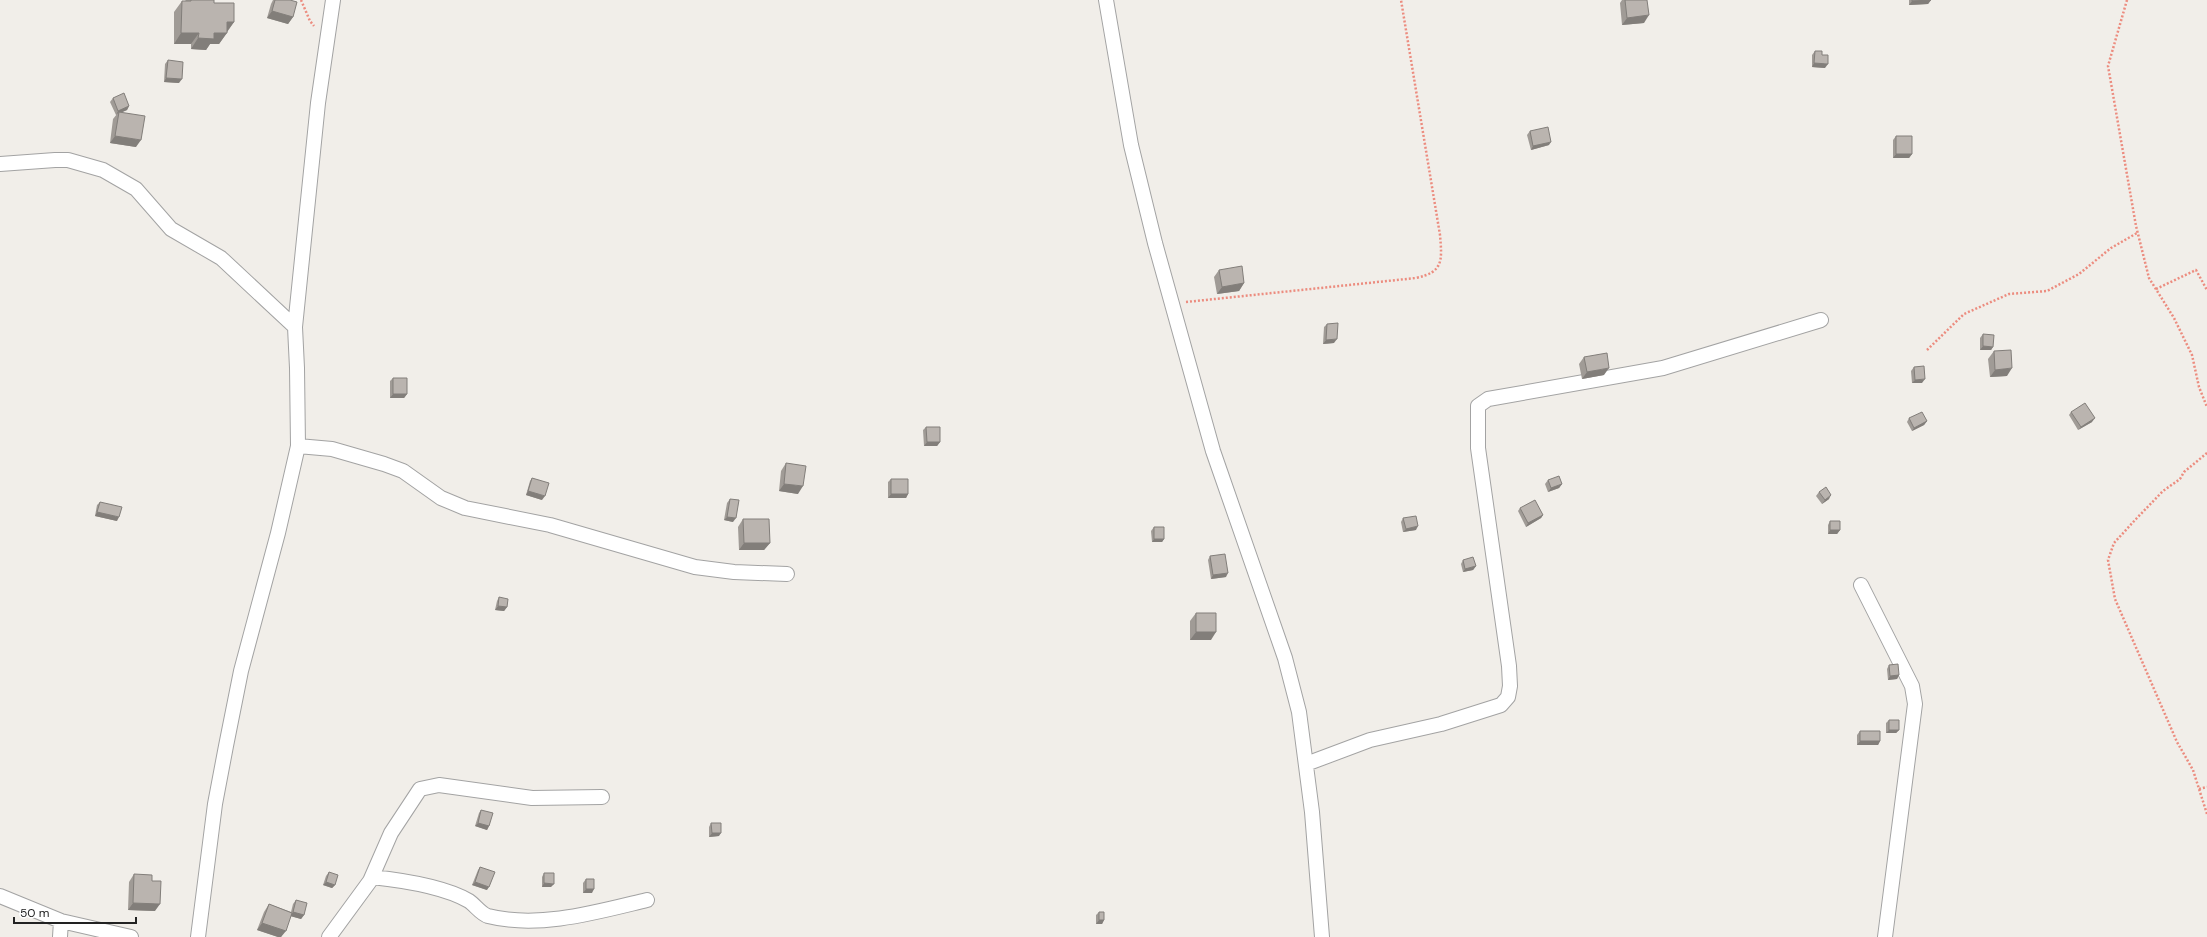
<svg xmlns="http://www.w3.org/2000/svg" width="2207" height="937" viewBox="0 0 2207 937" font-family="'DM Sans',sans-serif">
<rect width="100%" height="100%" fill="#f1eee9"/>
<g fill="none" stroke-linecap="round" stroke-linejoin="round">
<defs>
<path id="minor" d="M1106,0l25,145 24,98 58,208 72,207 14,54 13,100 10,125
M0,164l55,-4h13l35,10 33,19 35,40 50,29 74,69
M298,446l34,3 52,15 19,7 38,27 24,10 85,17 145,42 39,5 53,2
M1861,585l51,101 3,18 -30,233
M1306,764l64,-24 71,-16 60,-19 7,-8 2,-11 -1,-20 -31,-218v-42l10,-7 175,-31 158,-48
M372,877c28,3 73,10 97,24 6,4 12,13 19,15 51,13 109,-4 159,-16
M0,896l61,25 70,16
M60,937l1,-16
M198,937l17,-133 11,-58 15,-75 37,-138 20,-87 -1,-78 -2,-41 23,-224 15,-103
M329,937l41,-56 21,-48 29,-44 19,-4 93,13 70,-1"/>
</defs>
<use href="#minor" stroke="#a3a3a3" stroke-width="16"/>
<path stroke="#ec8c7f" stroke-width="2.5" stroke-dasharray="2 2" stroke-linecap="butt" d="M301,0l9,21 4,5
M2127,0l-19,66 28,160 13,52 25,40 18,37 7,32 8,20
M2156,289l40,-19 11,20
M1186,302l230,-24c28,-6 26,-18 24,-43l-39,-235
M1927,350l37,-36 45,-20 38,-3 32,-17 32,-26 26,-15
M2207,453l-23,19 -4,7 -17,12 -27,28 -22,24 -6,17 7,39 62,143 16,28 14,44
M2199,789l8,-2"/>
<use href="#minor" stroke="#fff" stroke-width="14"/>
</g>
<path fill="#a09b96" d="M186,0h28v3l20,19 -15,22h-9l-4,6 -15,-1v-5h-17v-32l8,-11h3z
M273,0h17l3,17 -5,7 -21,-6 4,-14z
M1622,0h25l-3,23 -22,2 -2,-22z
M1909,0h22l-3,4 -19,1z
M1815,51l7,4 3,13 -13,-1v-12z
M168,60l11,23 -15,-1 1,-18z
M113,98l16,8 -2,4 -5,2 14,35 -26,-4 3,-24 4,-5 -1,1 -6,-13z
M1530,131l19,14 -18,5 -4,-15z
M1896,136l16,18 -3,4h-16v-18z
M1219,270l25,13 -5,8 -22,3 -3,-17z
M1327,324l7,19 -11,1 1,-17z
M1983,334l10,13 -2,3h-11v-12z
M1994,351l13,25 -17,1 -2,-18z
M1584,357l20,18 -22,4 -3,-15z
M1914,367l8,16h-10l-1,-12z
M393,378l14,16 -3,4h-14v-17z
M2071,412l21,10 -14,8 -9,-15z
M1909,418l18,3 -3,4 -12,6 -5,-9z
M926,427l14,15 -3,4h-13l-1,-16z
M786,463l12,31 -19,-3 2,-20z
M532,478l10,22 -16,-5 4,-14z
M891,479l17,15 -2,4h-18v-16z
M1548,480l14,4 -3,4 -11,4 -3,-8z
M1819,492l10,7 -7,5 -6,-8z
M730,499l3,23 -9,-2 3,-17z
M100,502l17,19 -22,-5 2,-11z
M1520,508l23,7 -2,3 -15,9 -8,-16z
M1403,518l13,12 -13,2 -2,-10z
M743,519l27,24 -6,7h-25l-1,-23z
M1830,521l10,9 -3,4h-9v-9z
M1154,527l10,12 -2,3h-10l-1,-11z
M1210,556l16,21 -15,2 -3,-19z
M1463,560l13,6 -3,4 -10,2 -2,-8z
M499,597l8,10 -3,4 -9,-1 2,-9z
M1196,613l15,27h-21v-19z
M1889,665l10,10 -2,4 -9,1 -1,-11z
M1889,720l10,10 -3,3h-10v-10z
M1860,731l20,10 -2,4h-21v-10z
M481,810l8,16 -2,4 -12,-4 4,-13z
M711,823l8,13 -10,1v-10z
M480,867l7,23 -15,-5 6,-15z
M329,872l6,13 -3,3 -9,-3 3,-9z
M544,873l7,14h-9v-10z
M134,874l18,7 3,30 -27,-1 1,-28z
M586,879l6,14h-9v-10z
M296,900l8,15 -3,4 -10,-3 -10,21h-3l-21,-7 7,-18 5,-8 22,8 2,-8z
M1099,912l5,8 -2,4h-6v-9z"/>
<path fill="#827e7a" d="M1931,0l-3,4 -19,1 3,-4z
M272,11l21,6 -5,7 -21,-6z
M1649,15l-5,8 -22,2 5,-7z
M227,22h7l-8,11z
M181,33h18l-8,11h-17z
M214,33h13l-8,11h-9l-4,6 -15,-1 7,-11z
M1814,63l14,1 -3,4 -13,-1z
M166,78l16,1 -3,4 -15,-1z
M129,106l-2,4 -9,4 1,-2 -3,3 2,-4z
M115,136l26,4 -5,7 -26,-4z
M1551,142l-2,3 -18,5 2,-4z
M1896,154h16l-3,4h-16z
M1244,283l-5,8 -22,3 5,-7z
M1337,339l-3,4 -11,1 3,-4z
M1983,346l10,1 -2,3h-11z
M1609,368l-5,7 -22,4 5,-7z
M2012,368l-5,8 -17,1 5,-7z
M1925,379l-3,4h-10l3,-3z
M393,394h14l-3,4h-14z
M2095,418l-3,4 -14,8 3,-3z
M1927,421l-3,4 -12,6 2,-3z
M927,442h13l-3,4h-13z
M784,484l19,2 -5,8 -19,-3z
M1562,484l-3,4 -11,4 3,-4z
M528,491l17,5 -3,4 -16,-5z
M891,494h17l-2,4h-18z
M1831,495l-2,4 -7,5 3,-4z
M97,512l22,5 -2,4 -22,-5z
M1543,515l-2,3 -15,9 2,-4z
M727,517l9,1 -3,4 -9,-2z
M1418,526l-2,4 -13,2 3,-3z
M1830,530h10l-3,4h-9z
M1154,539h10l-2,3h-10z
M744,543h26l-6,7h-25z
M1476,566l-3,4 -10,2 2,-3z
M1228,573l-2,4 -15,2 2,-4z
M498,606l9,1 -3,4 -9,-1z
M1196,632h20l-5,8h-21z
M1899,675l-2,4 -9,1 2,-4z
M1889,730h10l-3,3h-10z
M1860,741h20l-2,4h-21z
M478,823l11,3 -2,4 -12,-4z
M712,833h9l-2,3 -10,1z
M326,882l9,3 -3,3 -9,-3z
M475,882l14,5 -2,3 -15,-5z
M544,883l10,1 -3,3h-9z
M586,889h8l-2,4h-9z
M133,903l27,1 -5,7 -27,-1z
M293,912l11,3 -3,4 -11,-3z
M1099,920h5l-2,4h-6z
M262,923l24,8 -5,6h-3l-21,-7z"/>
<path fill="#bab4af" stroke="#827e7a" d="M191,0h23v3h20v19h-7v11h-13v6l-16,-1 1,-5h-18l1,-32h9z
M275,0h15l7,2 -4,15 -21,-6z
M1625,0h22l2,15 -22,3z
M1912,0h19l-19,1z
M1815,51h7v4h6v9l-14,-1z
M168,60l15,2 -1,17 -16,-1z
M124,93l5,13 -11,5 -5,-13z
M119,112l26,4 -4,24 -26,-4z
M1548,127l3,15 -18,4 -3,-15z
M1896,136h16v18h-16z
M1242,266l2,17 -22,4 -3,-17z
M1338,323l-1,16 -11,1 1,-16z
M1983,334l11,1 -1,12 -10,-1z
M2011,350l1,18 -17,2 -1,-19z
M1607,353l2,15 -22,4 -3,-15z
M1924,366l1,13 -10,1 -1,-13z
M393,378h14v16h-14z
M2085,403l10,15 -14,9 -10,-15z
M1922,412l5,9 -13,7 -5,-10z
M926,427h14v15h-13z
M786,463l20,3 -3,20 -19,-2z
M1559,476l3,8 -11,4 -3,-8z
M532,478l17,5 -4,13 -17,-5z
M891,479h17v15h-17z
M1826,487l5,8 -6,5 -6,-8z
M730,499l9,1 -3,18 -9,-1z
M1535,500l8,15 -15,8 -8,-15z
M100,502l22,5 -3,10 -22,-5z
M1416,516l2,10 -12,3 -3,-11z
M743,519h26l1,24h-26z
M1830,521h10v9h-10z
M1154,527h10v12h-10z
M1225,554l3,19 -15,2 -3,-19z
M1473,557l3,9 -11,3 -2,-9z
M499,597l9,2 -1,8 -9,-1z
M1196,613h20v19h-20z
M1898,664l1,11 -9,1 -1,-11z
M1889,720h10v10h-10z
M1860,731h20v10h-20z
M481,810l12,3 -4,13 -11,-3z
M711,823h10v10h-9z
M480,867l15,5 -6,15 -14,-5z
M329,872l9,3 -3,10 -9,-3z
M544,873h10v11l-10,-1z
M134,874l18,1v6h9l-1,23 -27,-1z
M586,879h8v10h-8z
M296,900l11,3 -3,12 -11,-3z
M269,904l23,9 -6,18 -24,-8z
M1099,912h5v8h-5z"/>
<path d="M14 917v6h122v-6" fill="none" stroke="#222222" stroke-width="2"/>
<text x="20" y="917" font-size="12" fill="#222222" stroke="#ffffff" stroke-width="3" paint-order="stroke">50 m</text>
</svg>
